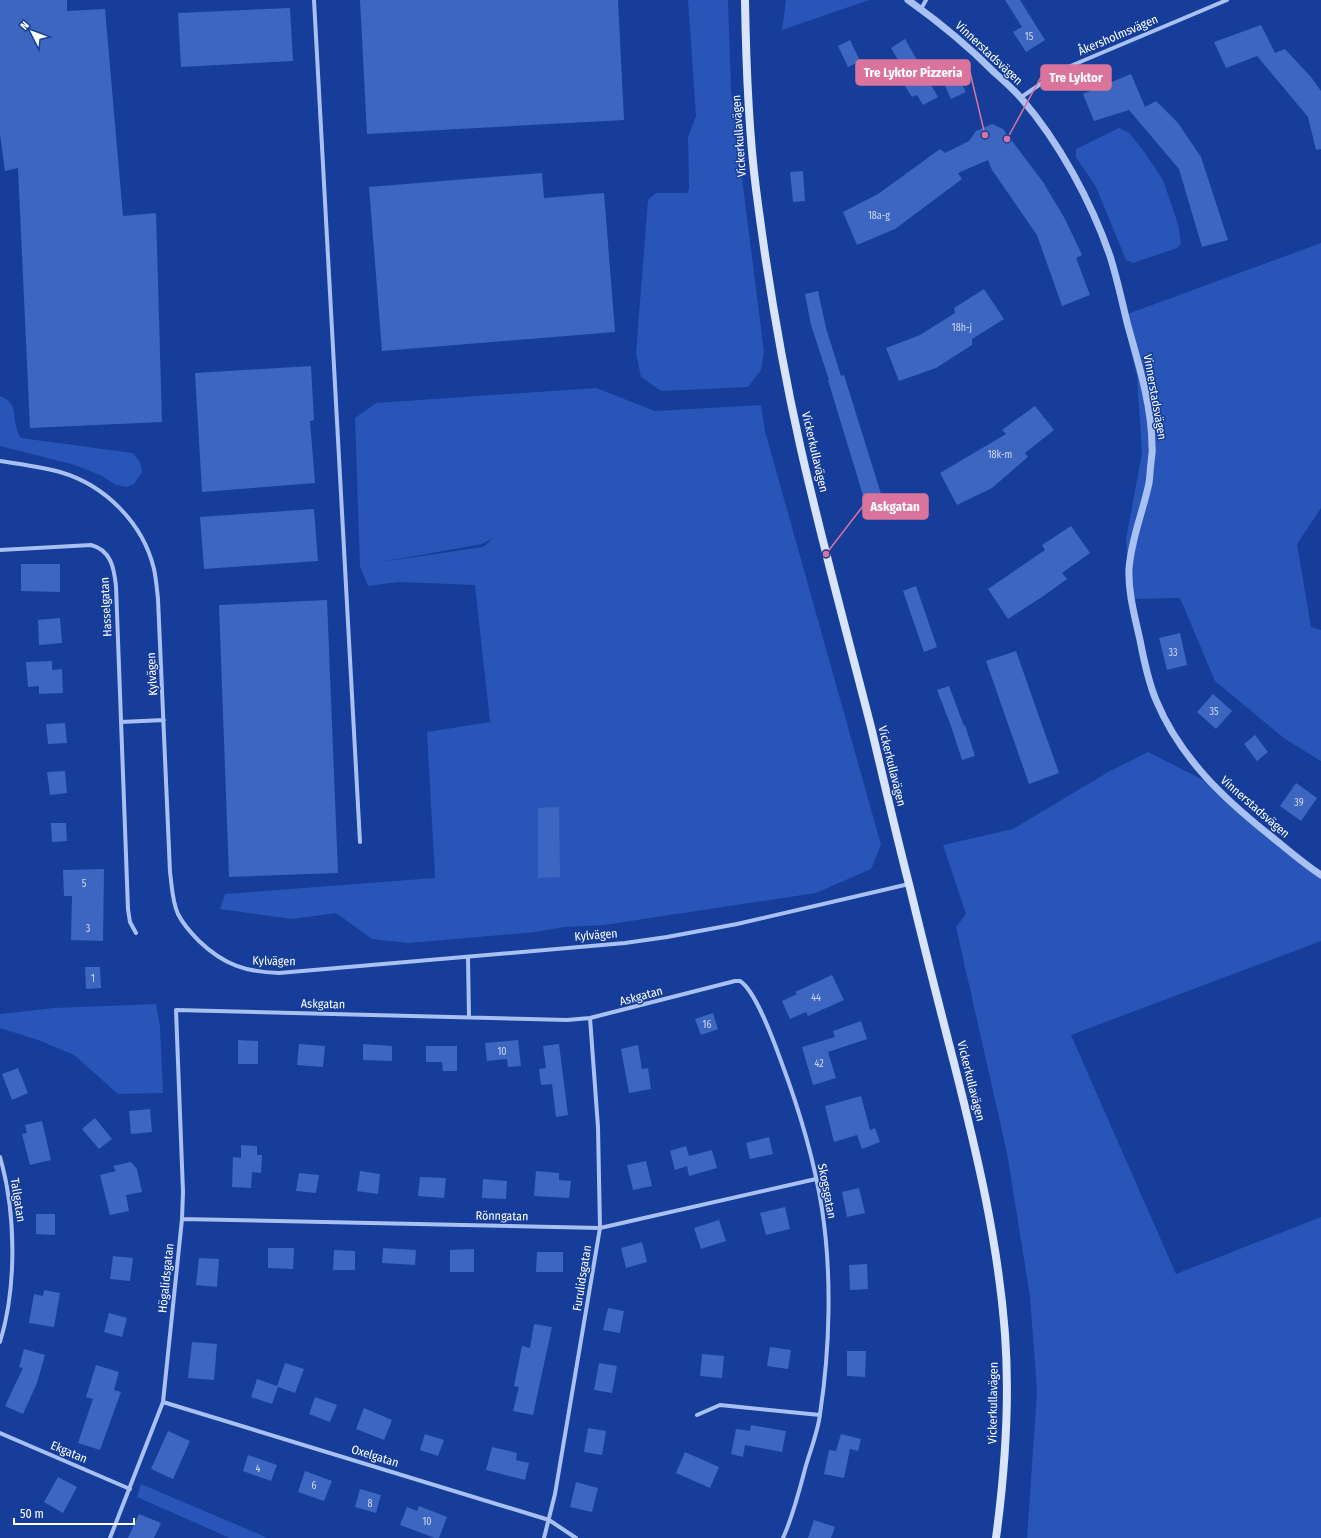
<svg xmlns="http://www.w3.org/2000/svg" width="1321" height="1538" viewBox="0 0 1321 1538" font-family="'Fira Sans Condensed',sans-serif">
<rect width="100%" height="100%" fill="#153d99"/>
<path fill="#2855b7" fill-rule="evenodd" d="M688,0h40l3,90 33,262 -3,18 -13,17 -87,4 -20,-14 -5,-24 12,-153 8,-7h31l2,-4 -1,-52 8,-21z
M786,0h83l-87,30z
M1119,128l10,5 14,17 20,30 15,44 3,20 -4,4 -44,15 -7,-3 -30,-73 -20,-30v-8z
M1321,243v265l-24,36 14,83 10,3v131l-36,-22 -70,-58 -35,-83 -51,1 -3,-59 16,-87 -5,-77 -15,-60z
M596,388l59,23 106,-6 4,26 116,414 -10,24 -55,24 -212,32 -39,2 -29,5 -128,11 -36,-4 -36,-26 -44,6 -72,-10 5,-15 210,-16 -8,-146 63,-10 -15,-137 -76,-3 -31,4 -8,-20 -5,-148 21,-15zM493,538l-10,9 -102,15 101,-18z
M0,396c19,8 12,18 17,33 0,3 3,7 4,9l112,15 7,9 2,10 -8,12 -7,3 -11,-2 -14,-9 -27,-11 -75,-19z
M1148,752l65,33 108,91v65l-250,94 105,239 145,-57v321h-294l10,-147 -7,-95 -23,-143 -51,-226 10,-13 -23,-69 70,-16 97,-58z
M156,1004l4,22 3,67 -45,1 -44,-39 -36,-15 -38,-12v-14l54,-6z
M141,1484l127,54h-38l-93,-41z"/>
<path fill="#3d66c1" d="M0,0h67v11l38,-2 18,207 33,-3 6,209 -132,6 -12,-260 -13,3 -5,-37z
M360,0h258l6,120 -257,14z
M1005,0h15l25,40 -19,12 -13,-20 9,-5z
M290,8l3,53 -112,6 -3,-54z
M1261,25l14,28 10,-4 26,28 10,14v58l-5,1 -8,-33 -51,-61 -31,12 -12,-26z
M905,39l33,58 -15,8 -6,-10 -5,2 -7,-11 6,-4 -20,-34z
M850,40l10,21 -12,6 -10,-21z
M1131,74l14,33 11,-6 22,22 23,34 27,83 -26,7 -23,-78 -50,-59 -35,11 -11,-27z
M959,79l7,13 -15,7 -6,-13z
M992,124l11,5 40,53 22,37 17,36 -6,3 14,37 -28,11 -25,-71 -45,-65 -4,-10 -30,13 4,6 -67,50 -38,16 -14,-33 35,-18 62,-45 5,4 24,-12 7,-10z
M803,171l2,30 -12,1 -3,-30z
M542,173l2,25 60,-5 11,139 -233,19 -13,-164z
M984,289l20,30 -32,20v6l-36,23 -37,13 -13,-33 34,-13 35,-22 -1,-5z
M818,291l8,37 15,48 3,-1 38,122 -17,5 -37,-122h1l-18,-55 -6,-31z
M311,366l3,54 -4,1 5,62 -113,9 -7,-119z
M1035,406l19,24 -29,23 3,4 -36,31 -35,17 -17,-32 66,-39 -4,-4z
M314,509l4,52 -114,8 -4,-52z
M1071,526l19,27 -28,20 5,6 -25,18 -34,22 -20,-30 57,-39 -3,-5z
M21,564h39v28l-39,-1z
M916,586l21,61 -13,5 -21,-61z
M327,600l11,273 -109,4 -10,-272z
M60,618l2,25 -23,2 -1,-25z
M1180,633l7,32 -20,5 -8,-32z
M1016,651l43,122 -30,11 -43,-123z
M52,661v9l10,-1 1,24 -24,1v-8l-11,1 -2,-25z
M949,686l15,40 1,-1 10,31 -13,4 -11,-34 -14,-36z
M1213,694l19,17 -16,18 -19,-17z
M65,723l2,20 -19,1 -2,-20z
M1255,735l13,17 -11,9 -13,-17z
M65,771l2,22 -17,2 -3,-23z
M1296,783l21,15 -16,23 -21,-15z
M559,807l1,70 -22,1v-70z
M51,823h15l1,18 -15,1z
M104,869l-1,72 -32,-1 1,-44h-8l-1,-26z
M85,967h15l1,21 -15,1z
M832,975l12,25 -36,16 -2,-4 -16,7 -8,-18 15,-7 -2,-2z
M713,1013l5,16 -17,6 -6,-16z
M861,1021l6,18 -39,13 8,26 -23,7 -11,-38 33,-10 -2,-6z
M238,1040l20,1v23h-20z
M518,1040l3,26 -13,1 -1,-8 -20,2 -2,-18z
M299,1044l26,2 -2,21 -26,-2z
M363,1044l29,2v15l-29,-1z
M559,1044l9,71 -12,2 -4,-33 -11,1 -2,-16 7,-1 -3,-22z
M638,1045l4,24 6,-1 3,21 -22,4 -8,-44z
M426,1046h31v25h-14l-1,-9h-16z
M18,1068l10,25 -16,7 -10,-26z
M861,1096l9,34 5,-2 5,14 -18,7 -5,-14 -23,7 -9,-36z
M150,1109l2,23 -21,2 -2,-23z
M95,1118l17,21 -13,10 -17,-20z
M42,1121l9,39 -21,5 -8,-31 5,-1 -2,-8z
M769,1137l4,17 -23,5 -4,-16z
M241,1145l16,1v9h5l-1,18 -9,-1 -1,16 -19,-1 1,-30 8,1z
M686,1146l3,10 23,-6 5,18 -28,8 -2,-10 -12,4 -5,-19z
M646,1161l6,25 -19,4 -6,-25z
M131,1162l6,7 5,23 -16,3 3,16 -19,4 -10,-40 16,-4 -3,-5z
M360,1171l20,3 -2,20 -21,-3z
M536,1171l23,2v7l12,1 -2,17 -35,-2z
M299,1173l20,2 -3,18 -20,-2z
M420,1177l26,1 -2,20 -26,-2z
M483,1179l24,2 -1,18 -24,-1z
M859,1188l6,25 -18,4 -5,-25z
M785,1207l5,22 -24,6 -6,-22z
M36,1214h19v21l-19,-1z
M719,1220l7,21 -25,8 -7,-21z
M642,1242l5,20 -21,6 -5,-20z
M268,1248h26l-1,21 -25,-1z
M383,1248l33,2 -1,15 -33,-2z
M474,1249v23h-24v-22z
M334,1250l21,1v19h-22z
M537,1252h26v20h-27z
M113,1256l20,2 -3,23 -20,-2z
M199,1258l20,1 -2,28 -21,-2z
M867,1264l1,25 -18,1 -1,-25z
M44,1290l16,3 -6,34 -25,-4 5,-29 9,2z
M608,1308l16,3 -4,22 -17,-3z
M109,1313l18,5 -5,19 -18,-5z
M534,1324l18,3 -19,88 -20,-4 6,-24 -5,-1 8,-40 8,2z
M192,1342l25,2 -3,36 -26,-2z
M770,1347l21,3 -3,19 -21,-3z
M24,1349l21,6 -8,28 -14,31 -18,-8 18,-38 -4,-1z
M847,1351h19l-1,26 -18,-1z
M702,1354l22,2 -2,22 -22,-2z
M285,1363l19,6 -9,24 -17,-6 -6,17 -21,-7 6,-18 20,7z
M599,1363l18,3 -5,27 -18,-3z
M96,1365l23,7 -5,18 7,2 -21,58 -22,-7 15,-44 -7,-2z
M315,1397l22,8 -7,17 -21,-8z
M364,1408l28,12 -8,20 -28,-11z
M751,1425l35,6 -4,21 -37,-7 -2,12 -12,-3 5,-25 14,2z
M588,1428l18,3 -4,24 -18,-3z
M168,1431l22,10 -17,38 -22,-10z
M425,1434l19,6 -6,16 -18,-6z
M841,1434l20,5 -3,12 -8,-2 -6,29 -20,-4 5,-24 7,1z
M492,1447l25,6 -1,7 13,3 -4,17 -39,-10z
M685,1452l34,15 -9,21 -34,-15z
M248,1455l29,10 -6,16 -28,-10z
M305,1471l27,10 -8,20 -26,-9z
M58,1477l19,10 -14,26 -19,-11z
M576,1482l22,6 -6,24 -22,-5z
M360,1489l21,6 -5,18 -21,-6z
M419,1506l28,11 -8,21h-4l-35,-13 7,-18 10,4z
M139,1514l22,9 -7,15h-26z
M814,1520l21,7 -4,11h-23z"/>
<g fill="none" stroke-linecap="round" stroke-linejoin="round">
<path stroke="#a9c0f2" stroke-width="4" d="M314,0l46,842
M921,9l5,-9
M1020,98l41,-28 166,-70
M0,461c20,3 41,6 60,11 45,13 83,51 94,97 2,9 3,20 4,30l12,273c2,14 2,29 8,42 5,10 13,19 21,27 25,24 47,31 80,32l346,-30 42,-6 70,-13 172,-40
M0,550l91,-5c20,5 23,23 25,41l12,323 2,13 6,11
M121,722l43,-2
M468,957l1,60
M0,1157c16,55 17,130 0,185
M182,1219l418,9 216,-49
M163,1402l386,118 27,18
M697,1415l23,-10 100,10
M0,1433l130,56
M110,1538l53,-136 19,-183 1,-27 -7,-182 391,10 23,-2 145,-37h5c16,10 34,61 41,80 18,48 33,98 41,148 10,65 8,140 -2,205 -2,18 -10,37 -15,55 -6,23 -12,47 -22,69
M544,1538l11,-44 45,-266 -2,-101 -8,-109"/>
<path stroke="#a9c0f2" stroke-width="7" d="M908,0c31,22 60,46 87,73 9,8 18,16 26,25 38,44 70,103 89,158 7,22 12,46 18,70 11,39 24,81 24,121 1,5 -1,11 -1,16 -1,6 -1,14 -2,20 -6,29 -18,56 -20,86 -1,24 6,48 11,71 4,21 8,41 16,60 24,58 68,99 116,137 16,13 32,27 49,38"/>
<path stroke="#d8e3fc" stroke-width="8" d="M745,0c1,63 3,126 11,189 11,86 25,171 44,256 21,94 47,188 71,282 13,54 25,107 39,161 14,58 29,117 44,175 23,91 44,178 51,271 5,68 0,137 -9,204"/>
</g>
<g text-anchor="middle" stroke-width="3" stroke-linejoin="round" paint-order="stroke">
<g font-size="10" fill="#ced9f0">
<text x="1029" y="40">15</text>
<text x="879" y="219">18a-g</text>
<text x="962" y="331">18h-j</text>
<text x="1000" y="458">18k-m</text>
<text x="1173" y="656">33</text>
<text x="1214" y="715">35</text>
<text x="1299" y="806">39</text>
<text x="84" y="887">5</text>
<text x="88" y="932">3</text>
<text x="93" y="982">1</text>
<text x="816" y="1001">44</text>
<text x="707" y="1028">16</text>
<text x="502" y="1055">10</text>
<text x="819" y="1067">42</text>
<text x="258" y="1472">4</text>
<text x="314" y="1489">6</text>
<text x="370" y="1507">8</text>
<text x="427" y="1525">10</text>
</g>
<g font-size="12" fill="#fff" stroke="#153d99">
<text transform="translate(1118 35) rotate(-23)" y="4">Åkersholmsvägen</text>
<text transform="translate(989 53) rotate(43)" y="4">Vinnerstadsvägen</text>
<text transform="translate(739 136) rotate(-94)" y="4">Vickerkullavägen</text>
<text transform="translate(1155 397) rotate(80)" y="4">Vinnerstadsvägen</text>
<text transform="translate(815 452) rotate(77)" y="4">Vickerkullavägen</text>
<text transform="translate(106 607) rotate(-93)" y="4">Hasselgatan</text>
<text transform="translate(152 674) rotate(-93)" y="4">Kylvägen</text>
<text transform="translate(892 766) rotate(76)" y="4">Vickerkullavägen</text>
<text transform="translate(1255 807) rotate(41)" y="4">Vinnerstadsvägen</text>
<text transform="translate(596 935) rotate(-5)" y="4">Kylvägen</text>
<text transform="translate(274 961) rotate(1)" y="4">Kylvägen</text>
<text transform="translate(641 996) rotate(-15)" y="4">Askgatan</text>
<text transform="translate(323 1004) rotate(1)" y="4">Askgatan</text>
<text transform="translate(971 1081) rotate(76)" y="4">Vickerkullavägen</text>
<text transform="translate(827 1191) rotate(79)" y="4">Skogsgatan</text>
<text transform="translate(18 1200) rotate(81)" y="4">Tallgatan</text>
<text transform="translate(502 1216) rotate(1)" y="4">Rönngatan</text>
<text transform="translate(166 1278) rotate(-84)" y="4">Högalidsgatan</text>
<text transform="translate(582 1278) rotate(-81)" y="4">Furulidsgatan</text>
<text transform="translate(993 1403) rotate(-89)" y="4">Vickerkullavägen</text>
<text transform="translate(69 1452) rotate(23)" y="4">Ekgatan</text>
<text transform="translate(375 1456) rotate(17)" y="4">Oxelgatan</text>
</g>
</g>
<path fill="none" stroke="#da749d" stroke-width="1.5" d="M985 135L970 72M1007 139L1041 77M826 554L863 506"/>
<g fill="#da749d" stroke="#153d99" stroke-width="1.5">
<circle cx="985" cy="135" r="4"/>
<circle cx="1007" cy="139" r="4"/>
<circle cx="826" cy="554" r="4"/>
</g>
<g fill="#da749d" stroke="#da749d" stroke-width="1.5">
<rect x="856" y="60" width="114" height="25" rx="4"/>
<rect x="1041" y="65" width="70" height="25" rx="4"/>
<rect x="863" y="494" width="65" height="25" rx="4"/>
</g>
<g font-size="13" text-anchor="middle" font-weight="bold" fill="#fff">
<text x="913" y="77">Tre Lyktor Pizzeria</text>
<text x="1076" y="82">Tre Lyktor</text>
<text x="895" y="511">Askgatan</text>
</g>
<g transform="translate(32 32) rotate(312)" stroke="#153d99" stroke-width="3" paint-order="stroke">
<path d="M0-3L7 15L0 10L-7 15Z" fill="#ffffff"/>
<text y="-6" font-size="11" font-weight="bold" text-anchor="middle" fill="#ffffff">N</text>
</g>
<path d="M14 1518v6h120v-6" fill="none" stroke="#ffffff" stroke-width="2"/>
<text x="20" y="1518" font-size="12" fill="#ffffff" stroke="#153d99" stroke-width="3" paint-order="stroke">50 m</text>
</svg>
